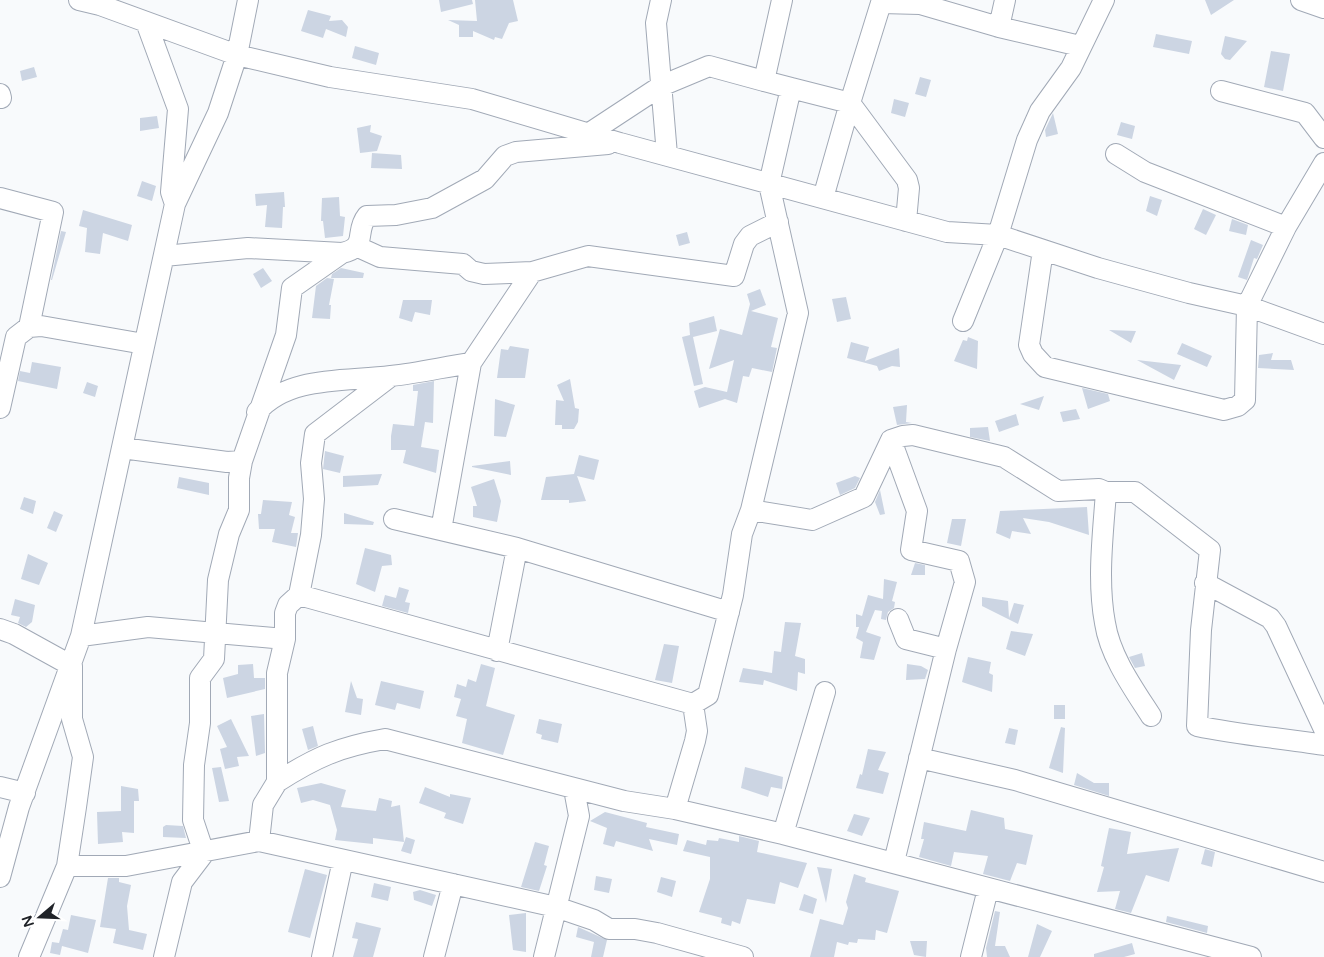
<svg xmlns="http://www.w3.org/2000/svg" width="1324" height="957" viewBox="0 0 1324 957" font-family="'Varela Round',sans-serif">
<rect width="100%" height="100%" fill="#f8fafc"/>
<path fill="#ccd5e3" d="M439,0h33l1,4 -32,8z
M475,0h38l5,21 -9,2 -7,16 -7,-2 -1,3 -21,-9v6h-14v-12l-11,-5 29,1z
M1205,0h29l-23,15z
M308,10l23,6 -2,5 13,-1 6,7 -2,10 -20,-8 -3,9 -22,-7z
M1156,34l36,7 -3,13 -36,-7z
M1225,36l22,5 -17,19 -5,-1 -4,-5z
M355,46l24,7 -3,12 -24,-7z
M1271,51l19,3 -7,37 -19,-4z
M34,67l3,10 -15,4 -2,-10z
M920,77l11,3 -5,17 -11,-3z
M894,99l15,4 -4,14 -14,-4z
M1053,113l5,21 -12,3 -1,-7z
M157,116l2,12 -19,3v-13z
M1121,122l14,4 -3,13 -15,-4z
M371,125l-1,7 12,4 -5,15 -17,2 -3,-25z
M372,153l29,2 1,14 -31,-1z
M142,181l14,5 -4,15 -15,-5z
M284,192l1,15h-2l-1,21 -17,-1 2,-22 -11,1 -1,-12z
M1150,196l12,4 -5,16 -11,-5z
M339,197l1,19 5,1 -2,19 -18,2 -2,-17h-2l1,-23z
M1203,209l13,6 -10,20 -12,-6z
M83,210l49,15 -4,16 -25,-8 -3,21 -15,-2 2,-24 -8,-2z
M1232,219l16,6 -2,10 -17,-4z
M61,231l5,1 -14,48h-1z
M687,232l3,11 -11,3 -3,-11z
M1251,240l12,5 -6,14 -3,-1 -7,22 -9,-3z
M263,268l9,13 -11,7 -8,-14z
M341,268l23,5 -1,5h-32l1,-4z
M327,278l7,1 -5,26h2l-1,14 -18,-1 4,-32z
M760,289l6,16 -15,6 27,7 -7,29 6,1 -5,24 -20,-4 -3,9 -6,-1 -6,27 -12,-4 -26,9 -5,-17 11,-4 22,5 7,-32 -25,9 11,-40 22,6 8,-31 -3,-10z
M846,297l5,22 -14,3 -5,-23z
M403,300h29l-2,15 -15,-3 -3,10 -13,-4z
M714,316l3,15 -24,6 10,47 -9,2 -12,-49 8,-2 -1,-12z
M1109,330l27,1 -5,12z
M968,337l10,4 -1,28 -23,-8 9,-21 4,1z
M851,342l18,5 -4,14 34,-13 1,19 -8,-1 -13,5 -2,-5 -30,-8z
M1182,343l30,13 -5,11 -30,-13z
M510,346l19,3 -4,29h-28l4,-29 7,1z
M1273,353l-2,7h20l3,10 -36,-2 1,-13z
M1137,360l44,5 -7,15z
M32,362l29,5 -4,22 -39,-8 2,-10 10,2z
M570,379l5,29 4,1 -1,13 -4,7h-12v-4h-7l1,-25 8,1 -7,-16z
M434,381l-1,42 -8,-1 -4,25 18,3 -3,23 -33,-10 3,-13h-15v-14l2,-12 21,2 4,-35h-5v-6z
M87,382l11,4 -3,11 -12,-4z
M1082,388l26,6 2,7 -22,8z
M1044,396l-5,14 -19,-6z
M495,399l20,6 -9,32 -12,-1z
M907,405l-1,17 6,1 -15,2 -4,-18z
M1076,409l4,10 -17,3 -3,-10z
M1016,414l3,11 -20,7 -4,-11z
M988,427l2,14 -20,-4v-9z
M325,451l19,5 -4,17 -17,-4z
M579,455l20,5 -5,20 -17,-4 9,25 -17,2v-3h-28l5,-23 28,-3z
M510,461l1,14 -39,-8v-1z
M382,474l-4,11 -35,2v-11z
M855,476l5,2 -5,10 -15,7 -4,-12z
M179,477l30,6v12l-32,-7z
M494,479l7,22 -4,21 -24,-5v-11h4l-6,-19z
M880,490l5,24 -5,1 -5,-13z
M24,497l12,4 -3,13 -13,-5z
M263,500l29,2 -3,13 6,2 -4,16h7l-2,14 -24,-5 3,-13h-16l-1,-15h3z
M1087,507l2,28 -40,-13 -26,-4 8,16 -19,-3 -2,8 -14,-6 4,-22z
M54,511l9,4 -7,17 -9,-4z
M344,513l30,9 -1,3 -29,-1z
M952,519h14l-5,27 -14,-3z
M365,548l26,7 1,10 -10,1 -7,26 -19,-8z
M28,554l20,9 -9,22 -18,-6z
M915,563l10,2v10h-14z
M884,579l13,3 -5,19 3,1 -1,6 -6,4 -2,8 -5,-1 1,-8 -7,-1 -9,22 15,5 -7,23 -14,-2 3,-16 -7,-4 3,-11h-3v-13l6,2 6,-21 15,4z
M399,587l10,3 -4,12 5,1 -2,10 -26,-7 3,-11 11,3z
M982,597l26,4 1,17 5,-15 10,2 -6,19 -36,-18z
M15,599l20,6 -3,17 -6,5 -8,-4 2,-6 -9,-2z
M785,622l16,1 -6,33 10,3v15l-7,-2 -1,19 -33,-11 -1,5 -24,-3 4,-14 29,5 2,-22 7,1z
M1011,631l22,3 -8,22 -19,-7z
M664,644l15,2 -7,37 -17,-3z
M1142,653l3,13 -10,2 -6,-11z
M968,657l23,5 -2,11 4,2 -1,17 -30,-10z
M253,664l1,14h11v11l-38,9 -4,-20 15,-4v-9z
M481,664l14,4 -9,38 29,9 -12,40 -41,-12 5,-24 -11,-3 5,-17 -7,-2 3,-13 9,3 2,-8 8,3z
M907,664l14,2 7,4 -3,9 -19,1z
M351,681l6,17 6,1 -2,16 -16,-3z
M381,681l43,10 -4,18 -23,-6 -2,7 -20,-5z
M1054,705h11v14h-11z
M264,714l1,39 -9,3 -5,-40z
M231,719l18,37 -12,1 2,9 -14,3 -5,-20 7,-2 -10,-21z
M539,719l23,5 -4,19 -17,-4 1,-4 -6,-2z
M313,726l5,20 -10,4 -6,-21z
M1061,727l4,1 -2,45 -14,-5z
M1009,728l9,2 -3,15 -10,-2z
M868,749l18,3 -8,18 11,3 -6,21 -27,-6 4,-14 2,1z
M221,767l8,34 -10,1 -7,-34z
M745,767l38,10 -1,12 -11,-2 -3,10 -27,-9z
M1077,773l17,10h15v13l-35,-11z
M321,783l25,7 -5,17 35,4 3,-13 13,3 -1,6 9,-2 4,37 -31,-4v6l-38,-4 2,-10 -7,-25 -17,-5 -12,3 -4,-15z
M121,786l17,3 1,12h-5v32l-12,-1 1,10 -25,2 -1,-32 24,-1z
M425,787l25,10v-3l21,4 -8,26 -19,-6 2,-5 -27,-10z
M971,810l33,8 1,11 28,6 -7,30 -9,-2 -7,18 -27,-7 5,-18 -34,-4 -3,14 -32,-9 5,-18h-3l3,-17 42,9z
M605,812l42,11 -1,4 33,7 -2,11 -28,-6 4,12 -37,-10 -2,6 -11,-3 4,-16 -17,-7z
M854,814l16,4 -8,18 -15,-5z
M166,825l17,1 3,12 -23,-1v-10z
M1109,828l22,4 -4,22 52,-6 -10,34 -23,-7 -15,38 -16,-4 5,-18 -23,1 7,-25 -3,-1z
M739,836l20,5 -2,11 50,11 -9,25 -18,-6 -5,22 -28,-5 -7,25 -8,-3 -1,5 -10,-3 1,-5 -23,-6 11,-33v-22l-27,-6 4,-11 19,5 1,-5 11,1 1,-3 20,4z
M406,837l9,3 -4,14 -10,-3z
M535,842l14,4 -5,19 3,1 -8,25 -18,-4z
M1205,849l10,3 -3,15 -11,-3z
M817,867l15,2 -6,34z
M305,869l22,6 -17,63 -22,-6z
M854,874l12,4 -1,4 34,9 -12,42 -11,-3 -1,10 -17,-1 -1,4 -8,-1 -1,3 -11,-3 -3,15h-24l10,-38 23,6 5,-17 -2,-6z
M596,876l16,3 -3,14 -15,-3z
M661,877l15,4 -4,16 -15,-5z
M108,878h11v4l12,3 -4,21 2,24 18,4 -4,16 -30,-7 3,-14 -16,-2z
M374,883l17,4 -3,14 -17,-4z
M420,890l16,5 -4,11 -18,-6 -1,-8z
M804,894l13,5 -4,15 -14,-4z
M995,911l5,1 -5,34h10l5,11h-23l-1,-9z
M526,913v39l-13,-2 -4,-35z
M71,915l25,5 -8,33 -26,-7 -2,9 -10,-2 2,-11 7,1 4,-14 5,1z
M1167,916l41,10 -1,7 -41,-11z
M356,922l25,6 -8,29h-20l5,-18 -6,-1z
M1037,924l15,7 -12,26h-12z
M578,927l29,13 -4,17h-12l3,-15 -18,-5z
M910,941h17l-1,16 -12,-2z
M1132,943l3,11 -11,3h-30v-3z"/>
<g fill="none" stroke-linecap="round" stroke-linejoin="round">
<defs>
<path id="minor" d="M79,0l21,5 137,50 93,22 142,22 148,44 327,89 51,3 100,33 91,25 58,13 77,28
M661,0l-5,23 11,132
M882,0l-1,3 39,1 79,23 81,19
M1301,0l23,8
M881,3l-31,100 57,77 2,8 -3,33
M146,22l32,87 -7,83 4,12
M999,27l6,-27
M791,88l59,15 -27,95
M1221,91l84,22 19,25
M0,94l1,4
M588,134l73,-48 48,-20 55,15
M1116,154l29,18 141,55
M0,198l53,14 -24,115
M358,247l22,10 83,7 8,7 13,3 48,-2 56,-16 146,20 10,-32 6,-8 28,-14
M1043,250l-14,95 4,9 12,13 179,43 14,-4 7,-6 2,-94 39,-79 38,-64
M164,256l84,-8 94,5c27,-6 12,-21 25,-37l29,-1 36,-7 53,-29 20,-23 11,-4 92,-8
M963,321l35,-86 29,-95 13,-29 31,-43 33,-68
M0,408l16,-71 13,-10 12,-1 103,18
M257,412c31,-37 91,-30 134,-36 27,-3 53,-9 80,-13l61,-91
M891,440l26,71 -6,39 48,11 6,21 -19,67 -52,213
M122,448l105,14 15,-1
M1106,492c-3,42 -9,89 -1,131 5,33 28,65 46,93
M751,510l61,10 52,-23 27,-57 12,-4 10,-1 91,22 54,34 41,-2 7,3h29l75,58 -9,80 -4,96c42,9 84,12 127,19
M394,519l123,29 212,64
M441,530l30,-167
M1205,583l65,35 6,8 48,103
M299,595l394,109 15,-9 25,-100 9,-61 9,-24 47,-197 -29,-129 22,-96 -27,-7 18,-81
M898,619l8,20 40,10
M0,629l14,5 58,32v53l11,38 -7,50 -9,59 -38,91
M81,636l67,-9 137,12
M497,651l20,-103
M919,758l96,22 309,92
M277,782c39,-25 62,-35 108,-43l239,62 51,8 108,25 468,123
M0,787l25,6
M675,809l20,-68 2,-10 -4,-27
M783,834l42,-142
M259,841l4,-36 14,-23v-109l8,-34v-26l3,-8 11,-10 12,-60 3,-36 -3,-36 4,-29 76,-58
M67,866h59l133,-25 297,66 38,13 15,9h26l22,4 86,24
M0,877l19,-70 62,-171 94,-432 43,-91 19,-58 11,-55
M164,957l18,-75 22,-29 -11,-33 1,-55 6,-42v-45l14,-19 4,-79 11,-46 10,-24v-32l3,-17 44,-126 6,-47 50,-35
M322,957l21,-97
M434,957l19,-73
M544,957l35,-141 -5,-27
M971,957l17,-68"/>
</defs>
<use href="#minor" stroke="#a1a9b6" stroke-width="22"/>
<use href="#minor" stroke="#fff" stroke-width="20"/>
</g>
<g transform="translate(40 917) rotate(251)" stroke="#ffffff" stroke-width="4" paint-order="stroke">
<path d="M0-4L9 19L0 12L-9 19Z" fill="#202328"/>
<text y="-8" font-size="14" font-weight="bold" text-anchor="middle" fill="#202328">N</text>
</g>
</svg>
